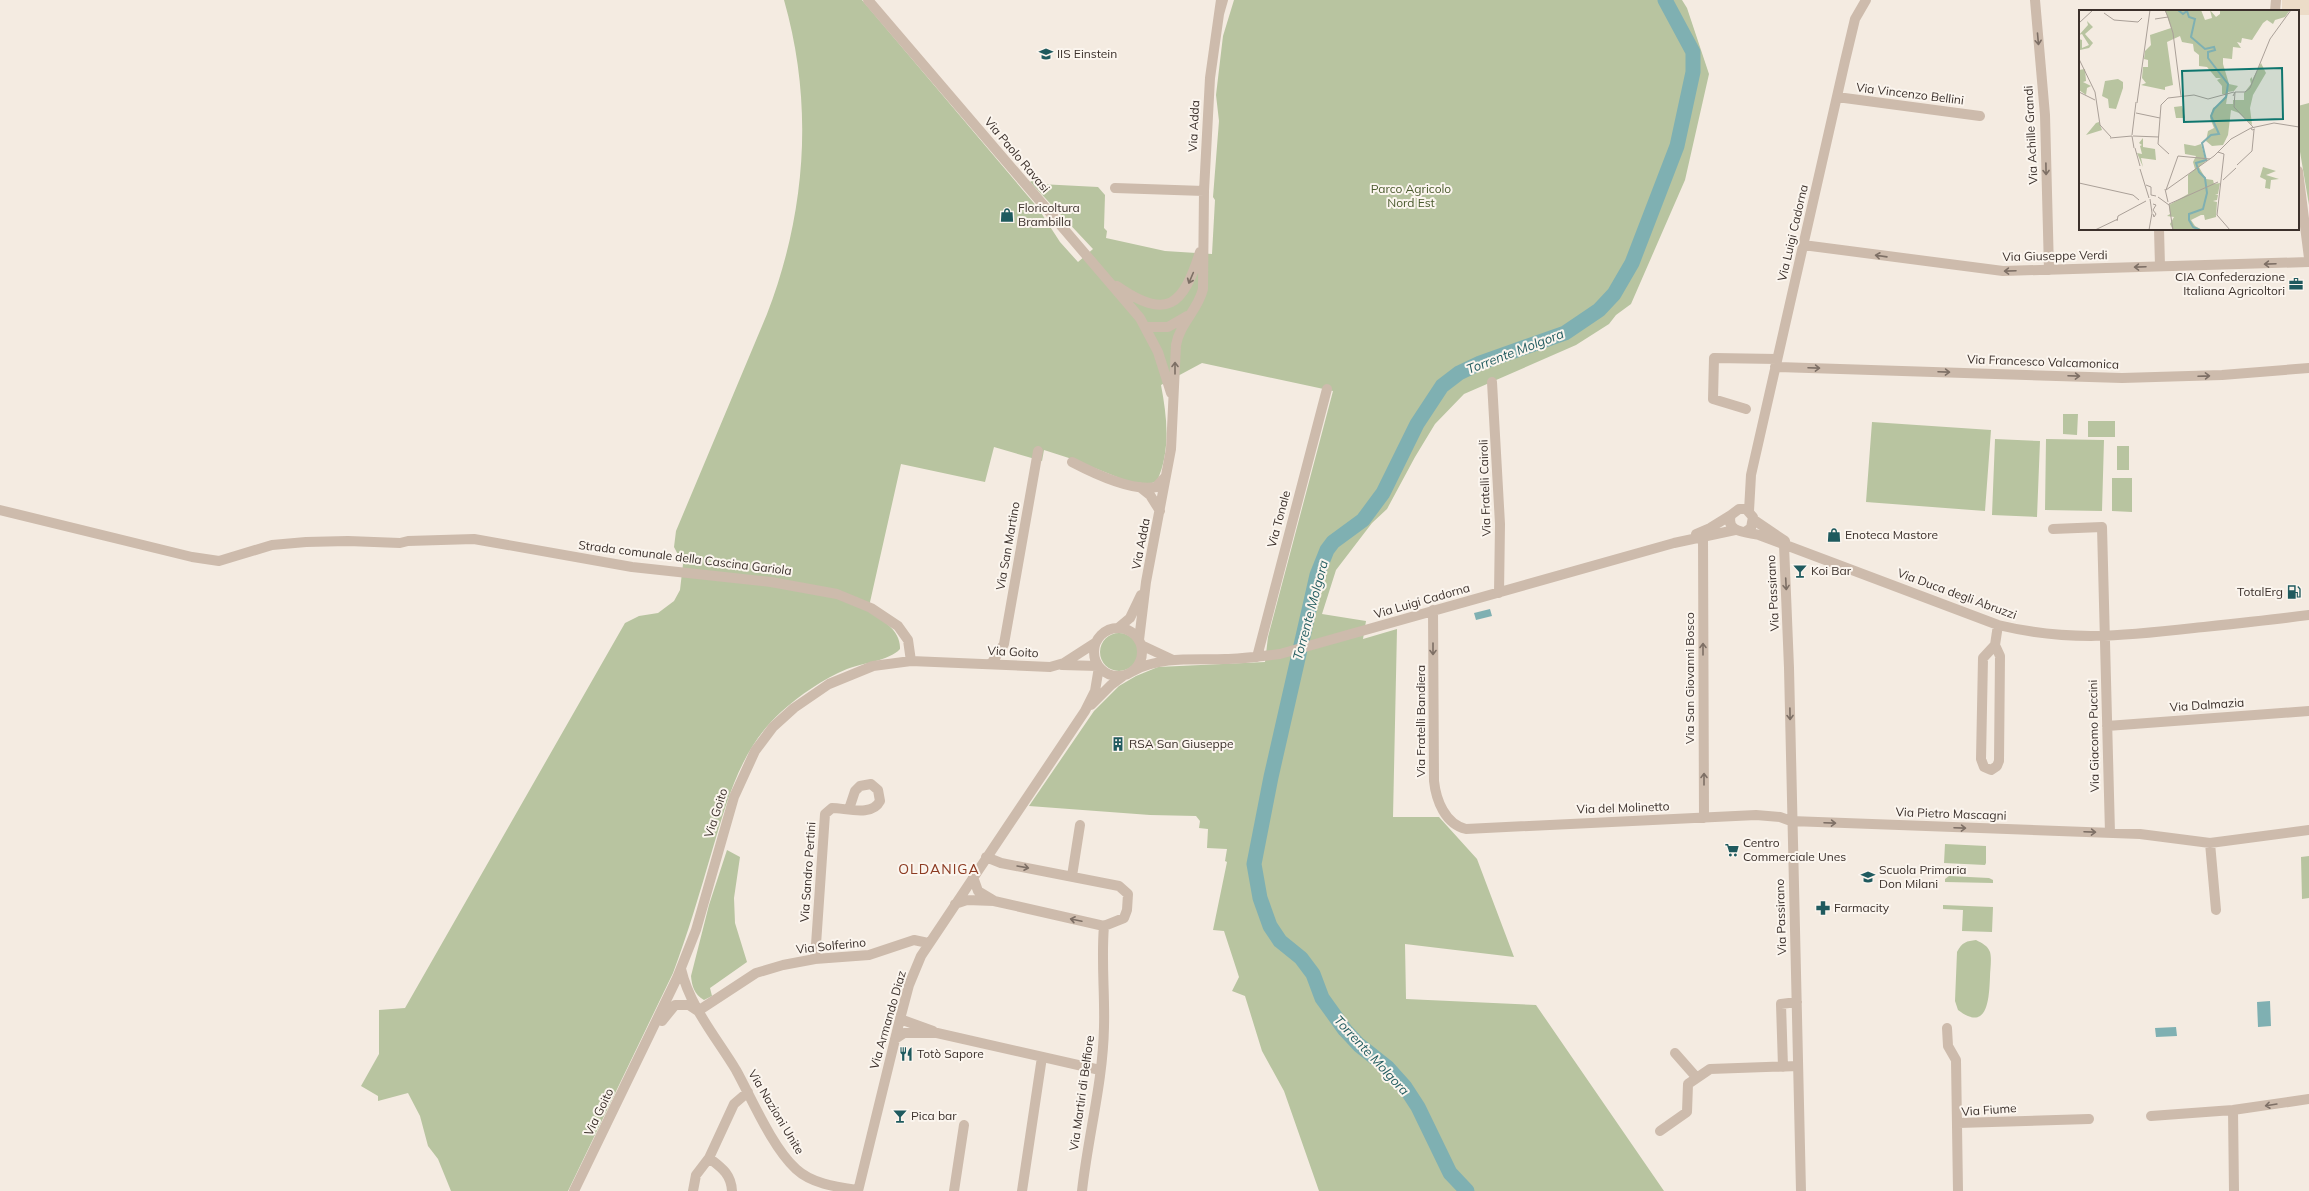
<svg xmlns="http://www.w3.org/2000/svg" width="2309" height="1191" viewBox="0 0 2309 1191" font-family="Mulish,sans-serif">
<rect width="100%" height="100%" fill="#f4ebe1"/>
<path fill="#b8c4a0" d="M784,0h78l176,208 22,34 18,20 15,-13 -63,-67 3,-2 7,4 58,3 7,8 -1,33 3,3 -1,7 59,13 47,3 3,-54 -2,-3 6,-76 -3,-26 7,-59 11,-36h448l5,8 22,66 -24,106 -54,124 -15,11 -7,9 -33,21 -112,49 -29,30 -20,33 -28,52 -15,14 -36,47 -14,44 44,7 -3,18 34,-10 -4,188h46l38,42 37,98 -109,-13 1,55 130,6 128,186h-345l-35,-100 -22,-40 -17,-55 -13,-5 7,-14 -15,-46 -11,-1 14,-68 -2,-1 2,-12 -20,-1 1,-19 -9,-1 1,-7 -4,-5 -46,-1 -121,-9 65,-95 25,-25 17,-10 22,-9 107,-5 3,-25 65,-246 -131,-28 -41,22c6,32 10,65 -4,96l-15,6 -70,-28 -28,-9 -2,11 -48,-14 -9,35 -84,-18 -33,147c14,9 33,19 32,38 -11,12 -38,14 -53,20 -24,10 -47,26 -66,43 -41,37 -54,89 -69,139 -12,41 -24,82 -39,122l-105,218h-117l-13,-32 -10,-13 -8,-30 -12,-23 -30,8v-5l-17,-10 18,-32v-44l26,-2 220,-385 14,-7 19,-3 16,-12 6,-11 3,-26 -9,-17 2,-16 91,-217c39,-101 47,-209 17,-314z
M2309,103v102l-11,-65v-34z
M2063,414h15l-1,21 -14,-1z
M2088,421h27v16h-27z
M1872,422l119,8 -6,81 -119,-9z
M1995,439l45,2 -3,76 -45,-2z
M2046,439l58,1 -2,71 -57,-1z
M2117,446h12v24h-12z
M2112,478h20v34l-20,-1z
M1100 652a19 19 0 1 1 38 0a19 19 0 1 1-38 0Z
M1945,844l41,2v17l-1,2 -41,-2z
M727,850l13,7 -6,41 1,25 12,39 -37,26 2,8 -8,4c-10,-6 -12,-14 -13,-24l18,-71z
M2309,856v42l-7,1 -1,-42z
M1949,876l40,2 4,2v3l-48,-1v-3z
M1943,905l50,2 -1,25 -30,-1 1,-21 -20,-1z
M1976,940c6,3 12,6 14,12 2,7 0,18 0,25 -1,21 -2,56 -32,33l-3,-9 2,-49c5,-10 10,-11 19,-12z"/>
<path fill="#ecdcc8" d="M2282,0h27v15h-11v-4h-16z"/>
<path fill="#7fb0b2" d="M1490,609l2,7 -16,4 -2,-7z
M2270,1001l1,25 -13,1 -1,-25z
M2176,1027l1,9 -21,1 -1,-9z"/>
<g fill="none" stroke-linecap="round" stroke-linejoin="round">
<path stroke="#7fb0b2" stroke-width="15" d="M1467,1191l-17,-18 -32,-66 -13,-20 -17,-19 -29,-23 -14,-15 -23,-32 -9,-24 -12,-16 -21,-17 -10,-15 -10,-28 -6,-34 17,-87 46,-202 10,-25 6,-8 30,-22 20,-27 34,-69 25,-38 17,-13 21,-10 85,-30 34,-23 15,-16 18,-31 45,-117 16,-74v-20l-28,-52"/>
<path stroke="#cdbbac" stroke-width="10" d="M868,0l272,318 18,34 13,41
M1221,0l-2,14 4,-14
M2035,0l10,115 4,155
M2275,11l1,-11
M1837,97l143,19
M2298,171l11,87
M1115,188l89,3
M2159,229l1,37
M1803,245l200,26 306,-9
M1117,286c50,35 66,20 83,-34
M1146,327h22l19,-11
M1775,367l347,11 100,-3 87,-7
M1492,382l8,142 -1,69
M1746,409l-33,-10 1,-41 63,1
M1072,462c21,11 60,30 84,25l10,-11
M1140,487l10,8 10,16
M0,510l192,47 27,4 53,-16 34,-3 42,-1 52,2 8,-2 66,-2 158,28 139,15 66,12 34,14 27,18 10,14 3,21
M1749,511l2,-36 94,-414 10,-42 11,-19
M1754,520l31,21
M2053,529l49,-2 8,306
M1745,532l6,-4 2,-11 -7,-8h-7l-8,6c-6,18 16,17 28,20l239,90c71,17 125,11 196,3 38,-4 77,-8 115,-13
M1696,534l14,-6 21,-13
M1703,537l1,281
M1784,545l5,123 12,523
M1433,610l1,171c2,19 11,43 32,48l290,-14 24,2 11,4 349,13 70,9 99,-13
M1094 652a24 24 0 1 1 48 0a24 24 0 1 1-48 0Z
M1118,628l12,-10 11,-23
M1139,640l7,-58 25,-133 5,-104c4,-22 22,-35 27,-56l1,-98 6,-113 9,-64
M1141,645l32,15
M1995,645l-12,13 -2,101 3,8 7,3 6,-4 2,-5 1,-105 -5,-11 3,-20
M1257,657l70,-268
M991,664l13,-20 34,-193
M1062,665l36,1
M1133,671c28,-15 61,-11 92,-12 18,0 37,-3 55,-5l394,-111 61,-13
M1091,705l20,-20 12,-9
M2107,726l202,-15
M2210,843l6,67
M1072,876l8,-51
M973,877l5,14 15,9
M955,904l12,-4 27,1 110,25 20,-8 3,-8 1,-16 -9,-8 -118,-23 -15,-6
M815,959l10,-145 7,-6c14,0 40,9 48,-7l-2,-11 -7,-6 -11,2 -5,5 -6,18
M681,969c9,38 35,68 55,101 16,29 36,77 60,99 16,15 41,18 62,21
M698,1011l58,-38 27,-8 32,-6 54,-4 45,-15 14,3
M900,1019l33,12
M662,1021l13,-16h14l9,6
M1947,1028l1,18 8,14 2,131
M895,1039l9,-6h33l163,37
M1675,1053l22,25
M1783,1067l-2,-63 16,-2
M2233,1110l1,81
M2151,1116l82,-6 76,-11
M1958,1123l131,-4
M1660,1131l27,-19 1,-28 22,-15 88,-3
M709,1158l25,-54 14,-12
M574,1191l103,-213 19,-48 38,-133 21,-46 18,-24 21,-19 35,-24 44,-18 38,-5 139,6 14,-4 31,-20
M693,1191l3,-16 13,-17c13,10 22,16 23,33
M858,1191l42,-172 9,-34 12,-29 164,-245 10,-20 4,-24
M954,1191l10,-66
M1022,1191l20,-134
M1082,1191c6,-55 21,-109 22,-164 1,-34 -3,-67 0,-101"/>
</g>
<defs><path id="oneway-shaft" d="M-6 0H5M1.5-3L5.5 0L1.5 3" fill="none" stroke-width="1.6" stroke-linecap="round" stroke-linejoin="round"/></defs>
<g stroke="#7d6f65">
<use href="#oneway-shaft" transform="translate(2038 39) rotate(85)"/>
<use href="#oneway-shaft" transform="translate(2046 169) rotate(89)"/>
<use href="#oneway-shaft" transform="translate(1881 256) rotate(-172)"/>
<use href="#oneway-shaft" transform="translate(2270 264) rotate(178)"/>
<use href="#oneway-shaft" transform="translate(2140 267) rotate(178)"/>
<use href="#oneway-shaft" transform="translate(2010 271) rotate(178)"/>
<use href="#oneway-shaft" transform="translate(1191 278) rotate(113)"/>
<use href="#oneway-shaft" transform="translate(1175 368) rotate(-90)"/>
<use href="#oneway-shaft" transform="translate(1814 368) rotate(2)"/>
<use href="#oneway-shaft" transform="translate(1944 372) rotate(2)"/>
<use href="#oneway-shaft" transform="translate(2074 376) rotate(2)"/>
<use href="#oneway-shaft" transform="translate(2204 376) rotate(-2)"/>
<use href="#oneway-shaft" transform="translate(1786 584) rotate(87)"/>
<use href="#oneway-shaft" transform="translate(1433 649) rotate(90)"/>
<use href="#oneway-shaft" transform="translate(1703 649) rotate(-90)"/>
<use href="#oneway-shaft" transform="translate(1790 714) rotate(89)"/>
<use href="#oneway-shaft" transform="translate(1704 779) rotate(-90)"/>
<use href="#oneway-shaft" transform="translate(1830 823) rotate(2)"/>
<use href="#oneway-shaft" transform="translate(1960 828) rotate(2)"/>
<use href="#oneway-shaft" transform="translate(2090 832) rotate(2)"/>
<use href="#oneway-shaft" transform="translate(1023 867) rotate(10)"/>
<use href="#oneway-shaft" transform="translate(1076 920) rotate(-168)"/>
<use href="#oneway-shaft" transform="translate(2271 1105) rotate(171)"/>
</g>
<defs>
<symbol id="school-bare" viewBox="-9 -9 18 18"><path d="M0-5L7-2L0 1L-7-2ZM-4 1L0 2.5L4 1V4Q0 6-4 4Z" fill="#1f5a5e" stroke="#fbf5ee" stroke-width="2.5" paint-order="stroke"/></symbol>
<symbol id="shop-bare" viewBox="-9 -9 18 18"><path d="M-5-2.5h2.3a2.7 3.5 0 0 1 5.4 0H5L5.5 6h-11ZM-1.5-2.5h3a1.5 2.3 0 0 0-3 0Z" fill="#1f5a5e" stroke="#fbf5ee" stroke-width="2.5" paint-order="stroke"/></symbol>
<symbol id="office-bare" viewBox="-9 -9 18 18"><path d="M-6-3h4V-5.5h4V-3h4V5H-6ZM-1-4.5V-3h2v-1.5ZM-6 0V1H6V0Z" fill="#1f5a5e" stroke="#fbf5ee" stroke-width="2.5" paint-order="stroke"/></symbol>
<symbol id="bar-bare" viewBox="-9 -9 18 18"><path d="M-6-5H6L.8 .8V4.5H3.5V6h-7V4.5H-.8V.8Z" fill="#1f5a5e" stroke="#fbf5ee" stroke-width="2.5" paint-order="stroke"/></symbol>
<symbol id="fuel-bare" viewBox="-9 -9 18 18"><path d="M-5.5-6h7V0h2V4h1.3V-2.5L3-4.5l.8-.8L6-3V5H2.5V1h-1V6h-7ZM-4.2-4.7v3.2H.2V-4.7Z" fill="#1f5a5e" stroke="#fbf5ee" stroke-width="2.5" paint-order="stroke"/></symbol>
<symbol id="building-bare" viewBox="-9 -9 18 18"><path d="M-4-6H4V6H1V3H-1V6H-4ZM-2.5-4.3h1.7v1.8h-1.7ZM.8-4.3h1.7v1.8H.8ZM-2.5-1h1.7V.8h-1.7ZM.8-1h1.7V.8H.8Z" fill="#1f5a5e" stroke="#fbf5ee" stroke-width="2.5" paint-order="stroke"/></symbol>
<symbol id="supermarket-bare" viewBox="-9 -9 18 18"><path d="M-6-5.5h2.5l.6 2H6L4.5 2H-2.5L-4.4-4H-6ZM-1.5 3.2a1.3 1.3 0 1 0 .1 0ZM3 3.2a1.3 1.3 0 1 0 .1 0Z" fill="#1f5a5e" stroke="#fbf5ee" stroke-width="2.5" paint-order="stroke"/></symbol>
<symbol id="pharmacy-bare" viewBox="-9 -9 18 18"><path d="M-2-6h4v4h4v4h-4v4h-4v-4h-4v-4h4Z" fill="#1f5a5e" stroke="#fbf5ee" stroke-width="2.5" paint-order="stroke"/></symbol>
<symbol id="restaurant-bare" viewBox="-9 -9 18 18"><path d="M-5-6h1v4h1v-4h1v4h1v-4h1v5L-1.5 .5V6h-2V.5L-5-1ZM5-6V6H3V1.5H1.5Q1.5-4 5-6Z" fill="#1f5a5e" stroke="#fbf5ee" stroke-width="2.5" paint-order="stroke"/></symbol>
</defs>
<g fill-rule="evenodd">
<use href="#school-bare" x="1036" y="44" width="20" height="20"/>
<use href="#shop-bare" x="997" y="205" width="20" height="20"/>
<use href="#office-bare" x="2286" y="274" width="20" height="20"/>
<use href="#shop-bare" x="1824" y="525" width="20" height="20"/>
<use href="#bar-bare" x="1790" y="561" width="20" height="20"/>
<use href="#fuel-bare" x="2284" y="582" width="20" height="20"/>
<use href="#building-bare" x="1108" y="734" width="20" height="20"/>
<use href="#supermarket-bare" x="1722" y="840" width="20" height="20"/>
<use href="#school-bare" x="1858" y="867" width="20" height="20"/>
<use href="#pharmacy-bare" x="1813" y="898" width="20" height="20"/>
<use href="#restaurant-bare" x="896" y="1044" width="20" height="20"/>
<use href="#bar-bare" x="890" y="1106" width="20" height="20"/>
</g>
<g text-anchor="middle" stroke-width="4" stroke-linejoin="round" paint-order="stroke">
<g font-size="12" fill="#3b302b" stroke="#fbf5ee" text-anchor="start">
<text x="1057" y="58">IIS Einstein</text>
<text x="1018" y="212">Floricoltura<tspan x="1018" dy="14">Brambilla</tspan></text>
<text x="2285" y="281" text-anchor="end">CIA Confederazione<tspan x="2285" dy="14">Italiana Agricoltori</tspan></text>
<text x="1845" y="539">Enoteca Mastore</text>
<text x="1811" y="575">Koi Bar</text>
<text x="2283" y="596" text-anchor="end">TotalErg</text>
<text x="1129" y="748">RSA San Giuseppe</text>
<text x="1743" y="847">Centro<tspan x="1743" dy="14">Commerciale Unes</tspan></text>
<text x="1879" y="874">Scuola Primaria<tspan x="1879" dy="14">Don Milani</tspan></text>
<text x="1834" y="912">Farmacity</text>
<text x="917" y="1058">Totò Sapore</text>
<text x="911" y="1120">Pica bar</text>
</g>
<g font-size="12" fill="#3b302b" stroke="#fbf5ee">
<text transform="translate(1910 94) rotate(7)" y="4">Via Vincenzo Bellini</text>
<text transform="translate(1194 126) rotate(-87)" y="4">Via Adda</text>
<text transform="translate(2031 135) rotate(-93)" y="4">Via Achille Grandi</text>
<text transform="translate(1017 155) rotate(50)" y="4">Via Paolo Ravasi</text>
<text transform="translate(1793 233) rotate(-77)" y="4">Via Luigi Cadorna</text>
<text transform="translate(2055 256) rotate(-1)" y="4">Via Giuseppe Verdi</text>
<text transform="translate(2043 362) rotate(2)" y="4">Via Francesco Valcamonica</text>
<text transform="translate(1485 488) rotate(-92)" y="4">Via Fratelli Cairoli</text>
<text transform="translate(1279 519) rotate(-75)" y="4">Via Tonale</text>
<text transform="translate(1141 544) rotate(-79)" y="4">Via Adda</text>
<text transform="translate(1008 546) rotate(-80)" y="4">Via San Martino</text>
<text transform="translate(685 558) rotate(7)" y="4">Strada comunale della Cascina Gariola</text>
<text transform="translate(1773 593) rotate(-93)" y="4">Via Passirano</text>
<text transform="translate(1957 594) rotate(20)" y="4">Via Duca degli Abruzzi</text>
<text transform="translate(1422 601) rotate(-16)" y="4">Via Luigi Cadorna</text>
<text transform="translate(1013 652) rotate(3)" y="4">Via Goito</text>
<text transform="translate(1690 678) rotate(-90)" y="4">Via San Giovanni Bosco</text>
<text transform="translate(2207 705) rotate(-4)" y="4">Via Dalmazia</text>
<text transform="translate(1421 721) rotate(-90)" y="4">Via Fratelli Bandiera</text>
<text transform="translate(2094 736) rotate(-91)" y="4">Via Giacomo Puccini</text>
<text transform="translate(1623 808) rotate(-2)" y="4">Via del Molinetto</text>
<text transform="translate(716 813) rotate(-72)" y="4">Via Goito</text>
<text transform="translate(1951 814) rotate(2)" y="4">Via Pietro Mascagni</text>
<text transform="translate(808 872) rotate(-86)" y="4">Via Sandro Pertini</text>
<text transform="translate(1781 917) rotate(-92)" y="4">Via Passirano</text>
<text transform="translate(831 946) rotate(-6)" y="4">Via Solferino</text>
<text transform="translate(888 1020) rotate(-74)" y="4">Via Armando Diaz</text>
<text transform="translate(1082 1093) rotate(-82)" y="4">Via Martiri di Belfiore</text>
<text transform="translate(1989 1110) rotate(-4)" y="4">Via Fiume</text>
<text transform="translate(599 1112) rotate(-64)" y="4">Via Goito</text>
<text transform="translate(776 1112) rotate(59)" y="4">Via Nazioni Unite</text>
</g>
<g font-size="12" fill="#4a5a2e" stroke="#fbf5ee">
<text x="1411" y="193">Parco Agricolo<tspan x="1411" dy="14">Nord Est</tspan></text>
</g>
<g font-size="13" font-style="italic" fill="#1f5a5e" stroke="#fbf5ee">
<text transform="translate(1515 351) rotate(-21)" y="5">Torrente Molgora</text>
<text transform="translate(1310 610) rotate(-75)" y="5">Torrente Molgora</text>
<text transform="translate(1372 1055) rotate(47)" y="5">Torrente Molgora</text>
</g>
<g font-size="14" letter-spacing="1" fill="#8c3b22" stroke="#fbf5ee">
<text x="939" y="874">OLDANIGA</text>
</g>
</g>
<g transform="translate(2079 10)">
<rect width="220" height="220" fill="#f4ebe1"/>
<path d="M86,0h36l4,10 7,-2 -2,-8 6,7 4,-3v-4h70l-5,7 -10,3 -2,4 -6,-4 -4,3 -11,17 -10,-2 -1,5 -4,-1 4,6 -8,-1 -1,12 -9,-1v6l6,20 9,2 -4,5 -6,1 -2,12h7v-4h11v-7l7,-9 -1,-5 2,-2v3l9,-17 5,10 -13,22 -3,13 2,17 -13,-12 -8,-3 -3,25 -5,10 -11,1 -6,-5 2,-10 6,-3 -4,-10 3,-10 7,-4 6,-9 -4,-1v-8l-5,-6 4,-2h-5l-9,-11 -8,-1v-11l-5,-4 -1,-7 -11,-2 -2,-6 -13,6 6,43 -8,2v3l-24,-5 5,-2 -4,-5 1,-11h5v-7l-4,-1 1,-8 6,-6 -1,-10 21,-7zM8,11l6,6 -8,7 8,9 -4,5 -9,2 -1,4v-15l3,1v8l7,-3 -7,-11 -3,1 9,-10zM6,59l1,12 -3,1 8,4 -4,2 -1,7 -7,-5v-20zM39,69l5,3v6l-7,21 -7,-1 -1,-9 -6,-3 3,-15zM103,96l3,12h-9l-2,-11zM20,112l3,8 -16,5 10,-12zM64,128v9l12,2 1,11 -15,-2 2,9 -6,-14 5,1 -2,-8 2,-1 -3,-2zM105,134l11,2 6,-2 4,14 3,1 -9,8 1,2 6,10 7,1 1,4 6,-1 -2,11 -3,1h3l-1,5 -4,1 4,1 -1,15 -11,3 -1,-5h-3l-10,5 4,6 7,4h-29l-3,-6 4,-7 -7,-1 3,-2 -1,-9 19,-11v-19l7,-6 -2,-7 3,-6 -11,-2zM184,157l13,4 -10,4 13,4 -8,1 -1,9 -5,-1 1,-8 -6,-3z" fill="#b8c4a0"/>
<path fill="none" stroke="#7fb0b2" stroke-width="2" d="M99,0l5,4 4,-3 2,6 6,2 -4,18 14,12 9,-2 1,3 -7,2v6l20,26 -2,13 -12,12 -3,7 8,18 -8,1 -9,8 4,17 -10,3 3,9 6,6 2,15 -4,16 -14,5v6l4,7 7,3"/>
<path fill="none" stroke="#aaa098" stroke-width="1" d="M25,3l10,7 24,2 4,-4M89,7l5,16 8,63M76,9l13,-2 -3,-7M0,13l14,-13M0,49l16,33 5,33 11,12M0,82l16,8M156,82h10l5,-4 20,-49 21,-29M154,86l2,-4 -1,15 19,20M58,93l13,-93M57,103l24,5M81,108l1,-13 7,-7 26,-3 14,4 26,-7M81,108l-2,26 11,10M176,119l-3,1 -1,-2 23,-5 25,4M53,125l4,-33M54,126l26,1M31,128l22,-2 2,12M56,138l5,18M139,142l6,2 -7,61 13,15M99,146l32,3M158,155l15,-14 2,-21M61,159l9,29M144,170l13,-12M0,173l54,12 6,5M67,175l5,2v8l5,1M86,179l3,13M87,180l48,-34 17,-17 20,-11M87,180l12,-34M79,187l11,8M90,194l4,26M90,194l49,-22M74,204l1,3 2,-3 -3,-4 3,-5 -3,-1M38,211l1,-5 28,-15M16,220l23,-11M70,220l3,-17 -2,-14"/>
<path fill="#0f766e" fill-opacity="0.15" stroke="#0f766e" stroke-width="2" d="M203,58l1,51 -99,3 -2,-51z"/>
<rect width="220" height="220" fill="none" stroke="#3b302b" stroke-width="2"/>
</g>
</svg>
